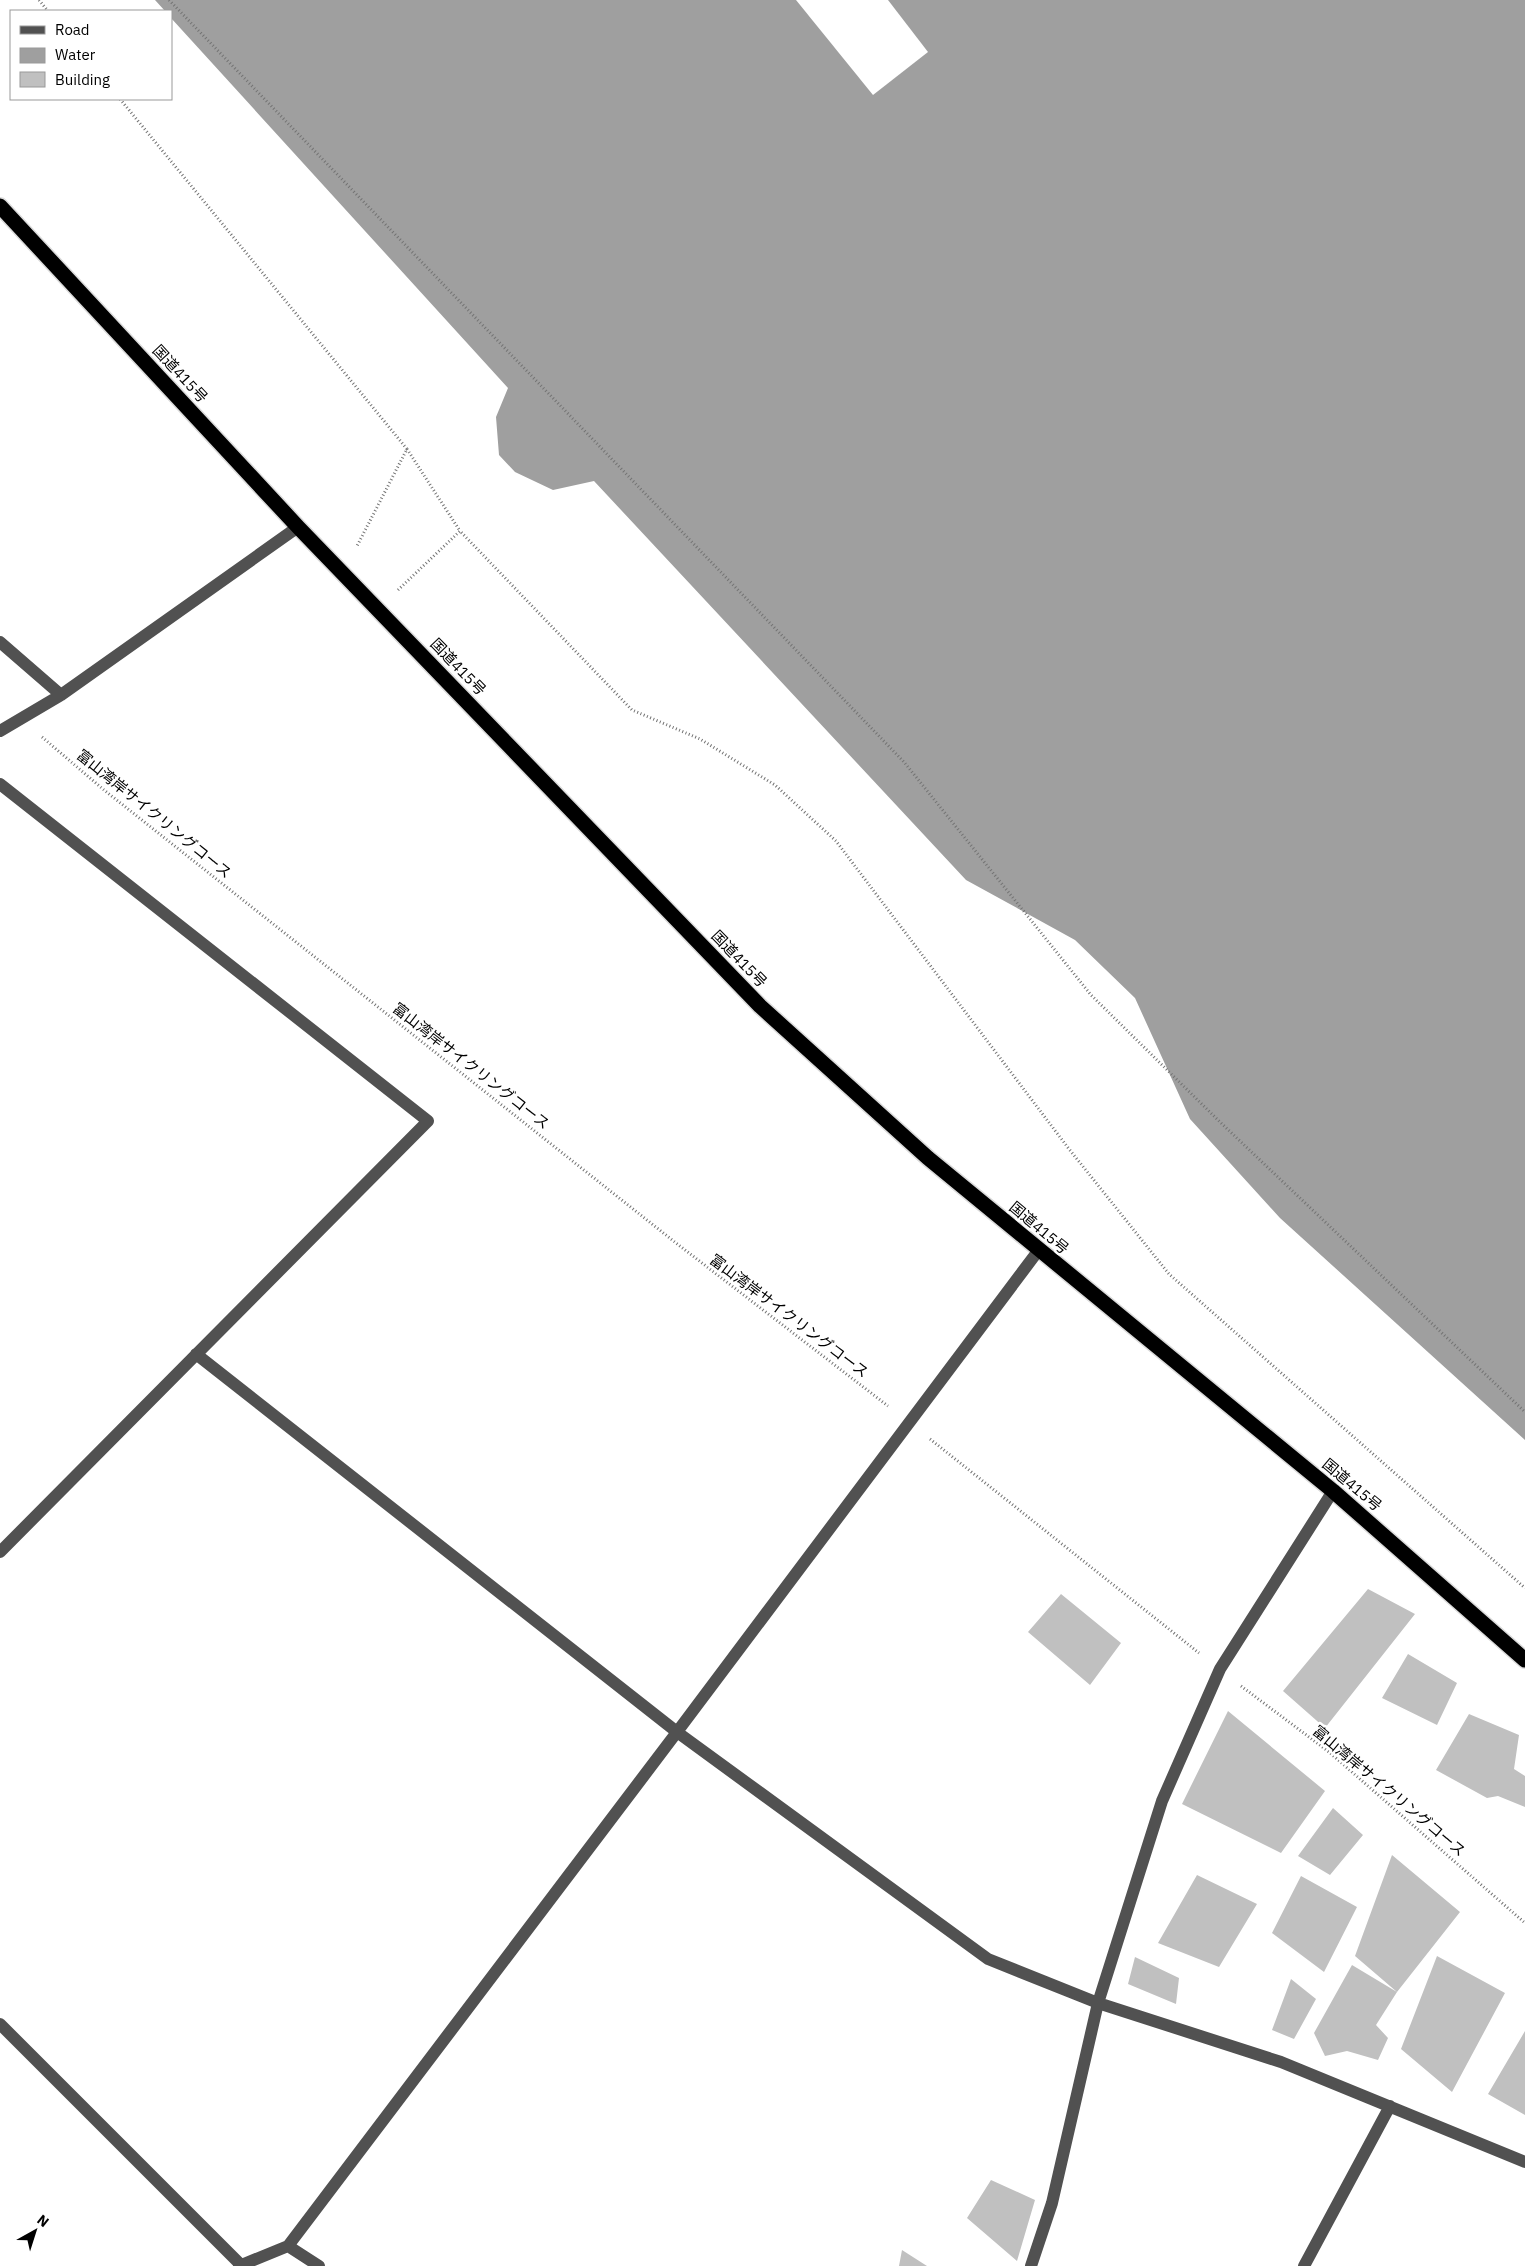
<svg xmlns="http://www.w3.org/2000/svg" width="1525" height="2266" viewBox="0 0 1525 2266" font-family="'IBM Plex Sans','Noto Sans JP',sans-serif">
<rect width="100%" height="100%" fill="#fff"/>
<path fill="#9f9f9f" d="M155,0h1370v1440l-245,-222 -90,-99 -55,-121 -60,-58 -109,-60 -372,-399 -41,9 -38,-18 -16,-17 -3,-38 12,-29 -337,-370v-7h-6z"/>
<path fill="#fff" d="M796,0h92l40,52 -55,43z"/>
<path fill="#c0c0c0" d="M1368,1589l47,25 -90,114 -42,-37z
M1061,1594l60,49 -31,42 -62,-53z
M1408,1654l49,29 -20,42 -55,-27z
M1228,1711l97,80 -44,62 -99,-49z
M1469,1714l50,21 -5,34 11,7v31l-27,-11 -11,2 -51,-28z
M1333,1808l30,27 -33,40 -32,-19z
M1392,1855l68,57 -63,80 -21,33 12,13 -10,22 -31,-9 -22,5 -11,-23 38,-68 45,27 -42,-36z
M1197,1875l60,29 -38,63 -61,-24z
M1301,1876l56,31 -33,65 -52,-39z
M1437,1956l68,37 -53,99 -51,-43z
M1135,1957l44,21 -3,26 -48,-20z
M1291,1979l25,20 -22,40 -22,-9z
M1525,2031v84l-37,-21z
M991,2180l44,20 -18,61 -50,-43z
M902,2250l25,16h-28z"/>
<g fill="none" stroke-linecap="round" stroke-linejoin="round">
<defs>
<path id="highway" d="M0,206l298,321 462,479 168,152 405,333 192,169"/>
</defs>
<use href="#highway" stroke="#dbdbdb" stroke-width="18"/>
<path stroke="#737373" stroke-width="3" stroke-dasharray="1 2.5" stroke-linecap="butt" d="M39,0l9,11
M169,0l735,762 187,233 129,127 305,290
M120,99l287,350 -50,97
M407,449l53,82
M398,590l62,-59 172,179 68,29 75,46 61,56 233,308 100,125 356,314
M42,737l62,53 572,453 212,163
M930,1439l269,214
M1241,1686l88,66 196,171"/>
<path stroke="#515151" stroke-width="12" d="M0,642l61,53
M0,731l61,-36 237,-168
M0,784l428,337 -428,431
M196,1354l481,378 311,227 110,44 183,59 244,100
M0,2024l240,240
M288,2246l31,20
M239,2266l49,-20 389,-514 361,-481
M1031,2266l21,-63 46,-200 64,-202 58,-132 113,-178
M1304,2266l86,-160"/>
<use href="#highway" stroke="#000" stroke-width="15"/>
</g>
<g text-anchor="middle" stroke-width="5" stroke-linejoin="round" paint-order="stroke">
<g font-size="15" fill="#000" stroke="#fff">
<text transform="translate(180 374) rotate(47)" y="5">国道415号</text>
<text transform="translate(458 667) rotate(46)" y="5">国道415号</text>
<text transform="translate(154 814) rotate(39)" y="5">富山湾岸サイクリングコース</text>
<text transform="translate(739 959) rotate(46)" y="5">国道415号</text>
<text transform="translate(471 1066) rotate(38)" y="5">富山湾岸サイクリングコース</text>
<text transform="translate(1039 1228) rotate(40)" y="5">国道415号</text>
<text transform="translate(789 1316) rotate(37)" y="5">富山湾岸サイクリングコース</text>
<text transform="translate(1352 1485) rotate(40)" y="5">国道415号</text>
<text transform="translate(1389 1791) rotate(40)" y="5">富山湾岸サイクリングコース</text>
</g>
</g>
<rect x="10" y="10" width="162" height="90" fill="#ffffff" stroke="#999999"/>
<rect x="20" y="26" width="25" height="8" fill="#515151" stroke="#999999"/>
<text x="55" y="35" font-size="15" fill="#000000">Road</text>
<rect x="20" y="48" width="25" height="15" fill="#9f9f9f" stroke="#999999"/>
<text x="55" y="60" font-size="15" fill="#000000">Water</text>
<rect x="20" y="72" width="25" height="15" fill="#c0c0c0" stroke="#999999"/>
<text x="55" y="85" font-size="15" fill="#000000">Building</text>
<g transform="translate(35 2231) rotate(39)" stroke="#ffffff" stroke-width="4" paint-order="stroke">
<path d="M0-4L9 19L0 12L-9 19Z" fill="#000000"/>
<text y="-8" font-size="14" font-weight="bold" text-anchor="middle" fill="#000000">N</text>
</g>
</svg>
